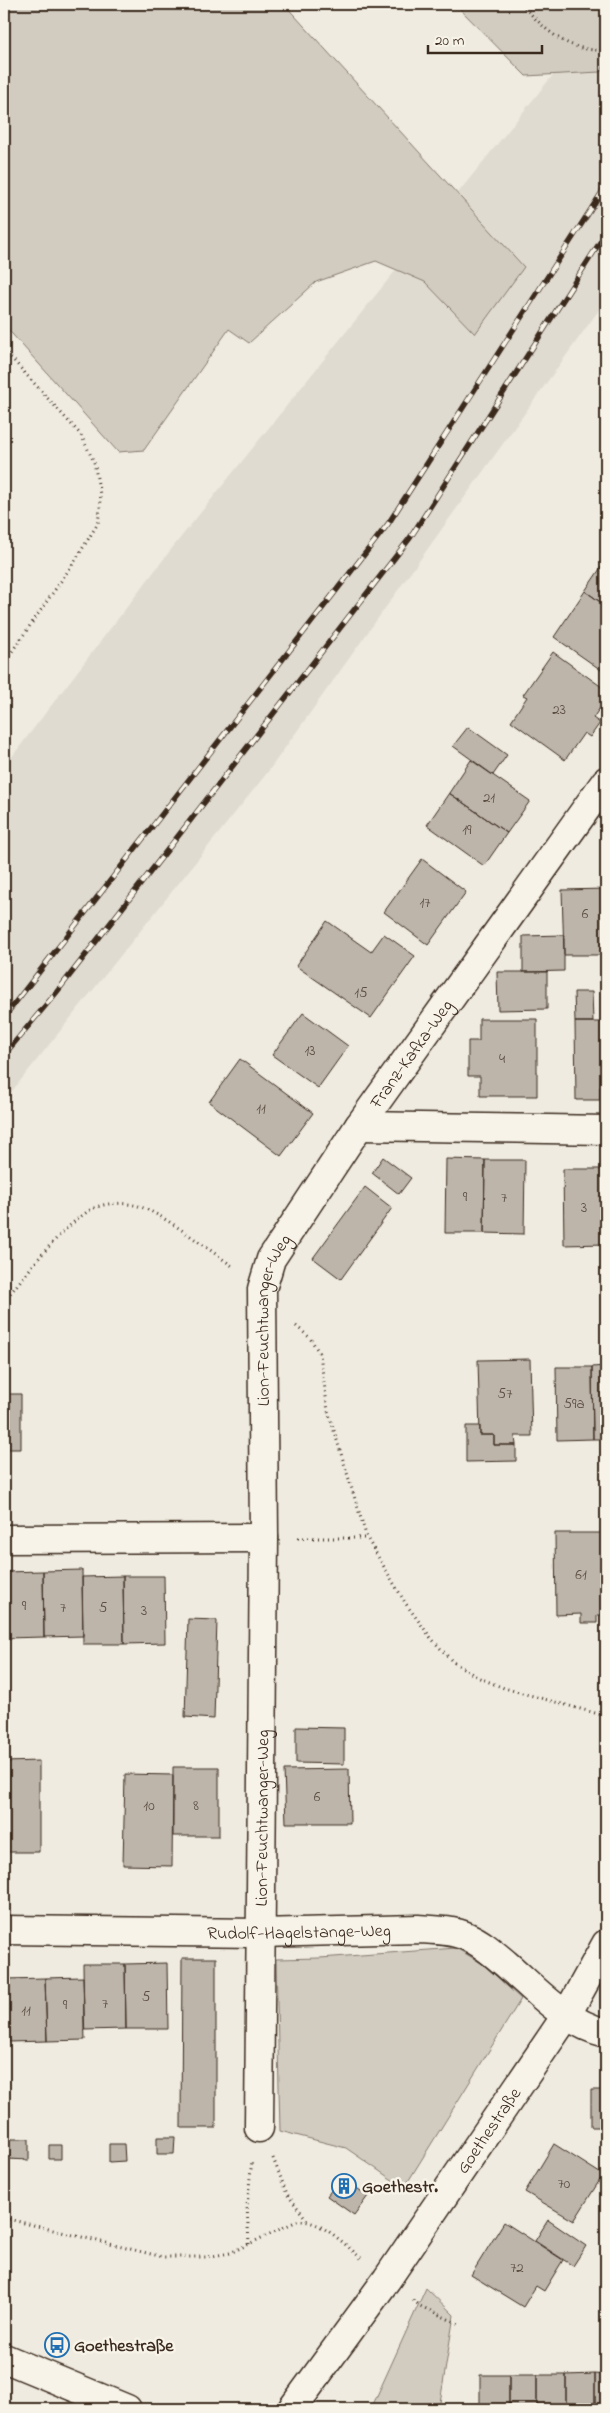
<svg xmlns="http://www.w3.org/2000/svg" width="610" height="2413" viewBox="0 0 610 2413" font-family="'Indie Flower',sans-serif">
<rect width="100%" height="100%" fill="#efebe0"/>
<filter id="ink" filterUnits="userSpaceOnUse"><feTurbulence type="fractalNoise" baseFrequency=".02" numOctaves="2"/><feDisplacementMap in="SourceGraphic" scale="10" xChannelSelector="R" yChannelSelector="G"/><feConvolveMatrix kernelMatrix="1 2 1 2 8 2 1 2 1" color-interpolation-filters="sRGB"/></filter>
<g filter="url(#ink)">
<path fill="#e0dbd0" d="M606,9v291l-339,473 -263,328v-334l169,-220z"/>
<path fill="#d1cbc0" stroke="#867a6f" d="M4,4h280l240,263 -49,67 -50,-52 -49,-21 -60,21 -67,61 -20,-14 -85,121 -26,2 -114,-127z
M455,4h151v59l-6,9 -74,4z
M456,1948l27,16 38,35 -117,189 -58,-40 -66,-17 -4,-172 44,-1z
M426,2288l28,27 -15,94h-68z"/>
<path fill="#bdb5aa" stroke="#3b2a1e" d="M606,560v46l-21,-15z
M585,591l21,15v63l-2,3 -50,-35z
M553,652l53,38v9l-13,19 7,5 -10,14 -6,-4 -19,27 -54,-39 16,-24 -4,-2z
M468,727l39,28 -14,20 -40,-29z
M471,760l59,41 -23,32 -58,-40z
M449,793l58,40 -23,33 -57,-41z
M422,859l44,33 -38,53 -44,-33z
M606,889v66h-42l-2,-65z
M327,921l44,31 13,-18 31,22 -44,62 -75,-52z
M564,935v36l-41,1v-36z
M497,972h50v37l-49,1z
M574,992h18l1,30h-18z
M303,1013l45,33 -30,42 -46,-33z
M479,1019h58v77h-57v-20h-12v-35h11z
M575,1022h31v65h-6v13h-24z
M240,1059l73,54 -32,43 -72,-54z
M383,1157l28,21 -12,16 -27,-21z
M446,1159l39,1 -1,73h-39z
M485,1160h40l-1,74 -40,-1z
M563,1169h41l1,75 -41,1z
M604,1169h2v75h-1z
M365,1187l27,21 -51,71 -28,-21z
M530,1359l2,77h-17l1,9h-22v-10h-14l-2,-75z
M606,1366v73h-13l-1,-72z
M556,1367h36l1,72 -36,1z
M4,1394h17v55h-17z
M466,1426h14v9h14v10h22v16l-50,1z
M555,1533h51v82h-9v8h-16v-9l-25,1z
M82,1570l1,66 -39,1 -1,-66z
M43,1571l1,66 -39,1 -1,-66z
M123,1576l1,68h-41l-1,-67z
M123,1576h41l1,67 -41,1z
M188,1619l29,1 -3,99 -29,-2z
M296,1727l48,1v36l-48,-1z
M39,1761v91h-35v-90z
M173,1767h46v69h-46z
M349,1769l1,54h-64l-2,-53z
M125,1774l48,1 -1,91 -49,-1z
M182,1958h34v170h-35z
M167,1963l1,66h-42l-1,-65z
M83,1964h42l1,65 -42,1z
M83,1977l2,63 -38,1 -2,-63z
M45,1978l2,63 -39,1 -2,-63z
M4,1979h2l2,63h-4z
M591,2090h15v37h-15z
M157,2137h18l-1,17h-17z
M9,2139h20v21l-21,-1z
M4,2141h1v18h-1z
M109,2144h15l1,17 -16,1z
M554,2144l49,31 -29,46 -49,-29z
M49,2145h12v14h-12z
M341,2177l27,19 -14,19 -27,-19z
M548,2220l38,26 -13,20 -38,-25z
M504,2222l59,38 -19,31 -8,-5 -13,21 -52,-32z
M595,2374v35h-29v-34z
M595,2374l11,1v32h-11z
M480,2375h29v34h-29z
M509,2375h28v34h-28z
M537,2375h29v34h-29z"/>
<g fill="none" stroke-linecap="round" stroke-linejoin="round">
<defs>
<g id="street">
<path d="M359,1126l247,4"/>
<path d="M4,1539l260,-1"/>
<path id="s1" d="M4,1930l256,3 158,-4c16,1 35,1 50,8 14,6 26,17 38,27 31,27 59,59 100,69"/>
<path id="s2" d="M259,2128l5,-590 -2,-249 9,-30 88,-133 247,-345"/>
<path id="s3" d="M292,2409l95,-130 179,-263 40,-72"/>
</g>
<path id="secondary" d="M4,2358l123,51"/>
</defs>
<use href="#street" stroke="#3b2a1e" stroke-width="31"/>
<use href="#secondary" stroke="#3b2a1e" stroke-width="31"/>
<path stroke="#3b2a1e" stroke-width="3" stroke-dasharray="1 4" stroke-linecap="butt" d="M521,4c26,27 45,48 85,46
M4,350l77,85 13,27 7,38 -3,23 -23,38 -71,102
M4,1301c26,-31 52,-69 86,-91 14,-8 33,-8 48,-4 26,8 72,45 96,61
M296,1326l14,12 10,16 8,57 39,127 39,66 25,34 21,23 25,16 27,11 102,28
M298,1538h69
M273,2158l14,36 20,26
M4,2218l159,39h44l23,-4 67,-32c24,-2 47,23 65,38
M249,2244l-2,-38 5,-46
M413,2300l7,6 39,18"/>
<use href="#street" stroke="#f7f3e8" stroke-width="28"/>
<use href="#secondary" stroke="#f7f3e8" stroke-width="28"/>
<defs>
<path id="rail" d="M4,1017l384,-493 218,-338
M4,1055l52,-62 354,-455 196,-305"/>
</defs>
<use href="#rail" stroke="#3b2a1e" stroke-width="5.5"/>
<use href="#rail" stroke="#f7f3e8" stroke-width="4" stroke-dasharray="11" stroke-linecap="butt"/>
</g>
</g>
<defs>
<symbol id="building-ring" viewBox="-11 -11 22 22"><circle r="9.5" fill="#f7f3e8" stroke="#1f6fb2" stroke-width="1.5"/><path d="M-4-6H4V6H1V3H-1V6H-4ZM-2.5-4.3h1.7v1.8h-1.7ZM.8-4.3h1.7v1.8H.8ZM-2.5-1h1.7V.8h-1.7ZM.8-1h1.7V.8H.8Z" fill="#1f6fb2"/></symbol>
<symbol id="bus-ring" viewBox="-11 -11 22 22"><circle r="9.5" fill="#f7f3e8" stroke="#1f6fb2" stroke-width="1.5"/><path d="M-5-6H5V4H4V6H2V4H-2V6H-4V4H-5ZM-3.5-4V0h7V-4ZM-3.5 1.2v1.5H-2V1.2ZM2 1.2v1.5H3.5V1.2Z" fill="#1f6fb2"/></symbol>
</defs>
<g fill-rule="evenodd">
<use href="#building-ring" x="330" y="2172" width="28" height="28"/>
<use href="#bus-ring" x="43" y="2331" width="28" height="28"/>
</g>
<g text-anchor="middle" stroke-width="5" stroke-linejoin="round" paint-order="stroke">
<g font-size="15" fill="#5c4d41">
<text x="559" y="714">23</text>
<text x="489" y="802">21</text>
<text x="467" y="834">19</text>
<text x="425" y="907">17</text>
<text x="585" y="918">6</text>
<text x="361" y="997">15</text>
<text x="310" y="1055">13</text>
<text x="502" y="1063">4</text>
<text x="261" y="1113">11</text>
<text x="465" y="1201">9</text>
<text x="504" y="1202">7</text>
<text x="584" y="1212">3</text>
<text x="505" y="1398">57</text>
<text x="574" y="1408">59a</text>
<text x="581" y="1579">61</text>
<text x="24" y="1610">9</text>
<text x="63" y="1612">7</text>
<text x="103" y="1612">5</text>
<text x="144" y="1615">3</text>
<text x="317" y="1801">6</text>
<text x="149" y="1810">10</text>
<text x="196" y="1810">8</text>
<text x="146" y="2001">5</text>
<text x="105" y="2008">7</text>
<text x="65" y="2009">9</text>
<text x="26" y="2015">11</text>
<text x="564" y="2188">70</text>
<text x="517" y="2272">72</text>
</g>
<g font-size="18" fill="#3b2a1e" stroke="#f7f3e8">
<text dy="6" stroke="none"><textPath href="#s2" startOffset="1119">Franz-Kafka-Weg</textPath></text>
<text dy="6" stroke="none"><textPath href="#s2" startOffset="810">Lion-Feuchtwanger-Weg</textPath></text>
<text dy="6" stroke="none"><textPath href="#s2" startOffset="310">Lion-Feuchtwanger-Weg</textPath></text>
<text dy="6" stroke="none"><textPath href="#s1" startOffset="295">Rudolf-Hagelstange-Weg</textPath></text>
<text dy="6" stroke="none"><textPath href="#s3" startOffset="341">Goethestraße</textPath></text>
</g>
<g font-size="18" font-weight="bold" fill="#3b2a1e" stroke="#f7f3e8" text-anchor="start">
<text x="362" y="2192">Goethestr.</text>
<text x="74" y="2351">Goethestraße</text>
</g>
</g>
<rect width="610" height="2413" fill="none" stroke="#f7f3e8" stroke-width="20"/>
<rect x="10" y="10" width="590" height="2393" fill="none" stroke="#3b2a1e" stroke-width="2" filter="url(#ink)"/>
<path d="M428 45v8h114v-8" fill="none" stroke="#3b2a1e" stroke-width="2.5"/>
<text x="435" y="45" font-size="15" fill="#3b2a1e" stroke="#f7f3e8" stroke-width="4" paint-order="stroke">20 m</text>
</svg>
